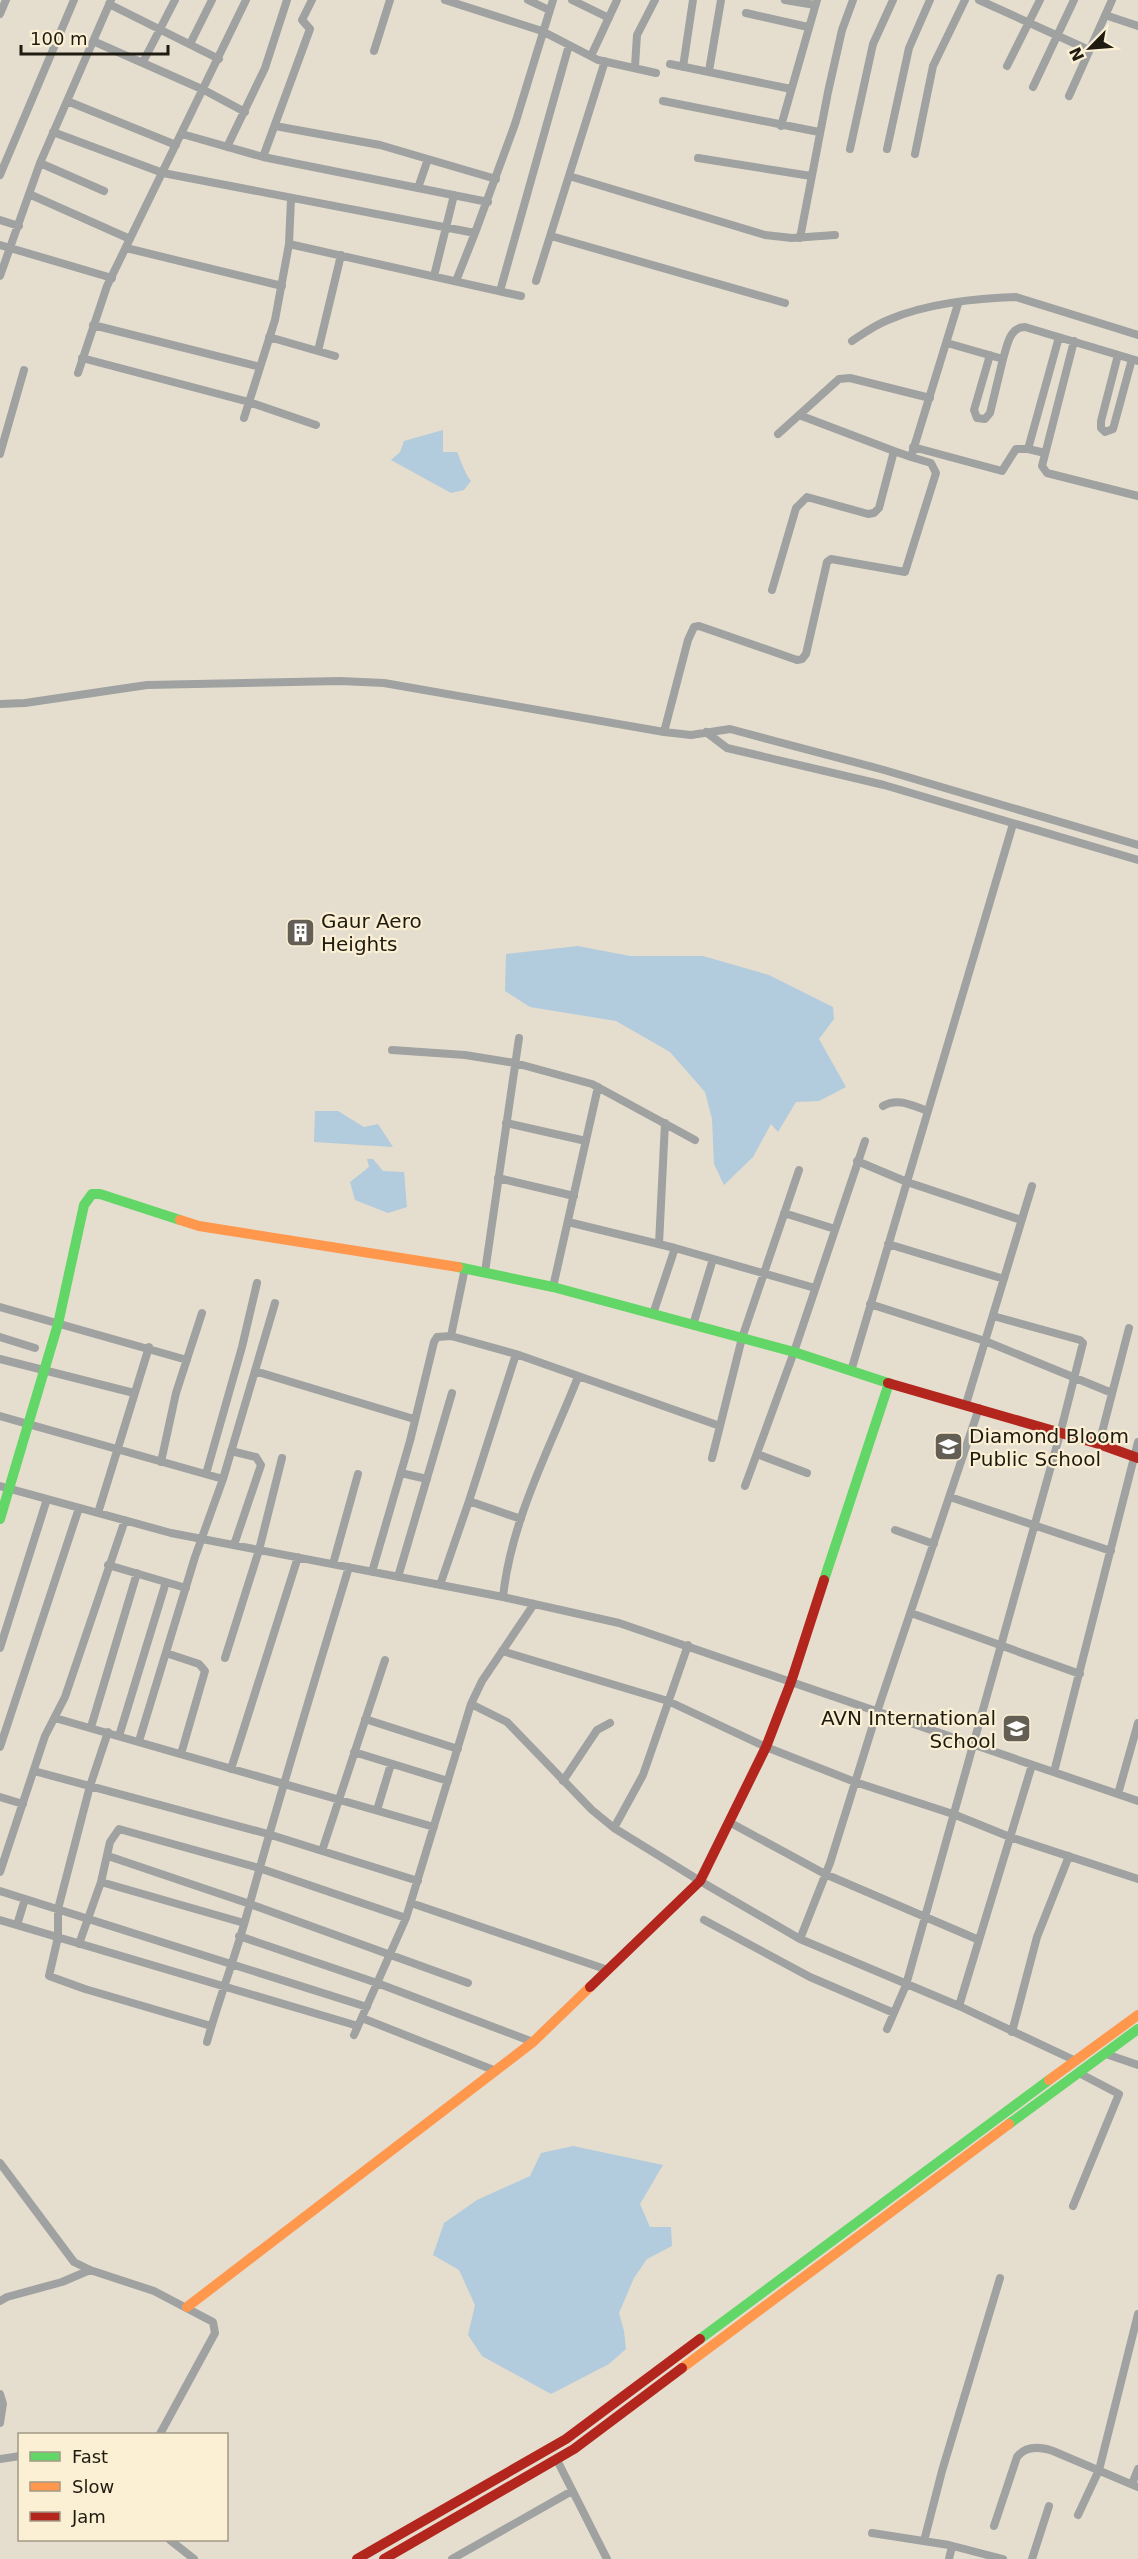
<svg xmlns="http://www.w3.org/2000/svg" width="1138" height="2559" viewBox="0 0 1138 2559" font-family="'DejaVu Sans',sans-serif">
<rect width="100%" height="100%" fill="#e5decf"/>
<path fill="#b2cbdd" d="M443,430v22h14c4,9 8,22 14,29l-7,9 -13,3 -60,-33 9,-8 4,-11z
M578,946l52,10h73l66,19 64,32 1,12 -15,20 27,48 -27,14 -23,1 -18,30 -7,-8 -18,33 -29,28 -10,-21 -2,-45 -7,-27 -35,-40 -54,-31 -86,-14 -25,-16 1,-37z
M315,1111h23l26,16 14,-3 15,23 -79,-5z
M367,1159h6l10,12 21,1 3,35 -19,6 -33,-13 -5,-18 19,-15z
M573,2146l90,19 -23,39 10,23h21l1,19 -25,13 -13,19 -15,35 5,18 2,18 -17,15 -58,30 -69,-38 -14,-21 7,-30 -16,-35 -26,-15 11,-32 33,-23 53,-24 11,-23z"/>
<g fill="none" stroke-linecap="round" stroke-linejoin="round">
<path stroke="#9fa2a1" stroke-width="8" d="M445,0l97,31 56,29 58,13
M528,0l21,10
M572,0l37,18
M785,0l30,5
M979,0l110,50
M109,4l110,55
M746,13l62,14
M0,14l6,-14
M1105,15l33,11
M93,41l111,49 41,22
M190,44l22,-44
M374,51l16,-51
M591,56l26,-56
M143,62l32,-62
M670,64l121,25
M635,66l2,-31 18,-35
M1007,66l33,-66
M683,67l10,-67
M709,71l12,-71
M1033,87l41,-87
M1069,96l43,-96
M67,101l109,44
M663,101l156,31
M275,126l105,19 116,34
M781,126l36,-126
M53,132l110,41 312,60 40,-109 38,-124
M182,134l81,23 225,45
M227,147l38,-79 22,-68
M850,149l23,-105 20,-44
M887,149l22,-101 21,-48
M915,154l18,-88 32,-66
M263,157l47,-128 -8,-9 10,-20
M698,158l113,18
M40,163l64,28
M0,175l74,-175
M569,176l196,59 27,3 43,-3
M418,188l10,-29
M29,194l101,45
M0,220l19,6
M551,236l234,67
M800,238l28,-146 14,-62 11,-30
M289,244l232,52
M0,245l112,33
M126,248l156,38
M0,276l40,-113 71,-163
M434,276l20,-81
M456,281l19,-48
M536,281l69,-220
M500,291l69,-246
M93,325l167,42
M269,337l66,19
M852,341c12,-8 23,-16 36,-21 36,-16 88,-22 128,-23l122,38
M1074,341l-32,125 5,7 91,23
M947,343l56,16c4,-12 6,-32 22,-32l113,34
M318,351l23,-96
M990,355l-16,55 3,8 8,1 5,-6 13,-54
M1118,355l-17,66v7l4,4 8,-3 19,-70
M82,358l167,44 67,23
M78,373l29,-87 139,-286
M244,418l31,-98 14,-76 2,-45
M778,434l61,-55 11,-1 80,20
M913,447l89,24 14,-22h12
M894,451l17,6
M1045,453l-17,-4 31,-112
M0,454l24,-84
M772,590l24,-82 11,-11 61,17 6,-1 5,-5 15,-57 -95,-36
M0,704l25,-1 122,-18 193,-4 44,2 280,49 27,3 39,-6 154,41 254,75
M664,732l24,-92 6,-13 5,-1 98,34 5,-1 4,-5 21,-92 4,-3 74,13 31,-99 -5,-10 -20,-6 47,-153
M706,732l21,16 157,37 254,75
M392,1050l73,5 50,8 77,21 103,56
M883,1106c15,-9 30,0 45,5
M506,1123l80,18
M857,1161l50,21 114,38
M498,1178l76,18
M784,1213l51,16
M568,1222l107,26 140,40
M659,1244l6,-121
M888,1244l116,35
M485,1272l34,-234
M553,1287l45,-200
M870,1304l115,37 127,52
M0,1307l187,53
M653,1314l22,-66
M693,1325l20,-66
M451,1336l14,-68
M0,1337l35,11
M0,1359l134,34
M255,1371l159,48
M851,1371l162,-547
M966,1404l66,-218
M0,1416l223,63
M1099,1444l30,-116
M231,1451l25,6 5,8 -27,80
M757,1454l50,19
M712,1458l30,-120 57,-168
M161,1462l15,-69 26,-80
M401,1473l26,6
M206,1474l36,-127 15,-64
M0,1486l171,47 332,64 116,26 519,178
M745,1486l49,-134 71,-211
M950,1497l161,54
M469,1501l52,18
M98,1513l51,-166
M895,1530l39,14
M333,1564l25,-90
M108,1565l78,23
M372,1572l38,-131 24,-99 3,-5 14,-1 65,18 204,72
M398,1577l54,-184
M440,1585l29,-84 47,-147
M503,1597c8,-77 47,-149 75,-220
M911,1613l169,61
M0,1648l47,-149
M502,1651l166,50 98,46 89,35 98,32 57,23 128,42
M166,1653l33,11 6,7 -24,83
M225,1658l34,-108 23,-92
M471,1704l36,18 85,88 22,18 86,53 100,58 159,67 117,55
M55,1718l379,109
M365,1719l93,30
M91,1727l46,-154
M108,1732l-18,54 -32,123v28l-9,39 36,13 126,37
M119,1736l47,-154
M139,1741l56,-184 28,-78 52,-176
M0,1747l79,-239
M354,1752l94,29
M231,1769l67,-212
M34,1771l234,63 150,47
M1054,1772l84,-330
M563,1781l34,-51 13,-7
M1118,1794l20,-71
M0,1797l23,7
M377,1810l14,-46
M729,1822l96,52 154,66
M614,1828l29,-53 45,-130
M322,1851l63,-191
M111,1857l139,47 218,79
M0,1872l45,-136 20,-39 60,-177
M101,1882l143,41
M0,1891l367,116
M411,1903l197,67
M0,1920l358,106
M704,1920l106,57 84,36
M17,1925l8,-26
M239,1936l138,47 156,59
M800,1939l30,-76 47,-151 102,-304
M79,1944l22,-62 9,-40 9,-13 140,39 147,50
M959,2006l73,-241
M362,2018l134,53
M887,2029l19,-44 154,-551 23,-91 -3,-3 -87,-24
M1012,2032l25,-95 32,-81
M354,2035l52,-117 65,-214 11,-23 52,-77
M207,2042c13,-47 31,-92 43,-139 31,-113 65,-224 99,-336
M1106,2054l32,11
M0,2163l74,99 16,8 64,21 59,31 2,11 -55,101
M1073,2206l46,-112 -40,-21
M0,2301l7,-4 55,-15 28,-12
M0,2394l3,10 -3,19
M0,2459l20,-3
M557,2460l50,99
M1132,2484l6,-15
M1078,2515l21,-45 39,-156
M994,2526l23,-69c9,-12 24,-10 36,-6l85,36
M872,2533l77,12 54,14
M170,2540l24,19
M924,2541l18,-70 58,-193
M452,2559l120,-68
M949,2559l3,-13
M1032,2559l17,-53"/>
<path stroke="#63d668" stroke-width="10" d="M458,1267l95,20 241,65 94,31
M0,1519l58,-195 26,-119 8,-11h8l80,26
M824,1580l65,-197
M1009,2124l129,-95
M700,2339l349,-259"/>
<path stroke="#ff974d" stroke-width="10" d="M180,1220l19,6 259,41
M1049,2080l89,-65
M187,2307l346,-265 57,-55
M682,2368l327,-244"/>
<path stroke="#b3261e" stroke-width="10" d="M888,1383l211,61 39,14
M590,1987l110,-106 66,-134 25,-65 33,-102
M357,2559l209,-120 134,-100
M384,2559l190,-110 108,-81"/>
</g>
<defs>
<symbol id="building-square" viewBox="-11 -11 22 22"><rect x="-9" y="-9" width="18" height="18" rx="4" fill="#645f54" stroke="#fbefd4"/><path d="M-4-6H4V6H1V3H-1V6H-4ZM-2.5-4.3h1.7v1.8h-1.7ZM.8-4.3h1.7v1.8H.8ZM-2.5-1h1.7V.8h-1.7ZM.8-1h1.7V.8H.8Z" fill="#fff"/></symbol>
<symbol id="school-square" viewBox="-11 -11 22 22"><rect x="-9" y="-9" width="18" height="18" rx="4" fill="#645f54" stroke="#fbefd4"/><path d="M0-5L7-2L0 1L-7-2ZM-4 1L0 2.5L4 1V4Q0 6-4 4Z" fill="#fff"/></symbol>
</defs>
<g fill-rule="evenodd">
<use href="#building-square" x="284" y="916" width="33" height="33"/>
<use href="#school-square" x="932" y="1430" width="33" height="33"/>
<use href="#school-square" x="1000" y="1712" width="33" height="33"/>
</g>
<g text-anchor="middle" stroke-width="4.5" stroke-linejoin="round" paint-order="stroke">
<g font-size="20" fill="#1f1b11" stroke="#fbefd4" text-anchor="start">
<text x="321" y="928">Gaur Aero<tspan x="321" dy="23">Heights</tspan></text>
<text x="969" y="1443">Diamond Bloom<tspan x="969" dy="23">Public School</tspan></text>
<text x="996" y="1725" text-anchor="end">AVN International<tspan x="996" dy="23">School</tspan></text>
</g>
</g>
<rect x="18" y="2433" width="210" height="108" fill="#fbefd4" stroke="#a39a86" stroke-width="1.5"/>
<rect x="30" y="2452" width="30" height="9" fill="#63d668" stroke="#a39a86" stroke-width="1.5"/>
<text x="72" y="2463" font-size="18" fill="#1f1b11">Fast</text>
<rect x="30" y="2482" width="30" height="9" fill="#ff974d" stroke="#a39a86" stroke-width="1.5"/>
<text x="72" y="2493" font-size="18" fill="#1f1b11">Slow</text>
<rect x="30" y="2512" width="30" height="9" fill="#b3261e" stroke="#a39a86" stroke-width="1.5"/>
<text x="72" y="2523" font-size="18" fill="#1f1b11">Jam</text>
<g transform="translate(1090 48) rotate(245)" stroke="#fbefd4" stroke-width="4.5" paint-order="stroke">
<path d="M0-4.5L10 22L0 15L-10 22Z" fill="#1f1b11"/>
<text y="-9" font-size="16" font-weight="bold" text-anchor="middle" fill="#1f1b11">N</text>
</g>
<path d="M21 45v9h147v-9" fill="none" stroke="#1f1b11" stroke-width="3"/>
<text x="30" y="45" font-size="18" fill="#1f1b11" stroke="#fbefd4" stroke-width="4.5" paint-order="stroke">100 m</text>
</svg>
